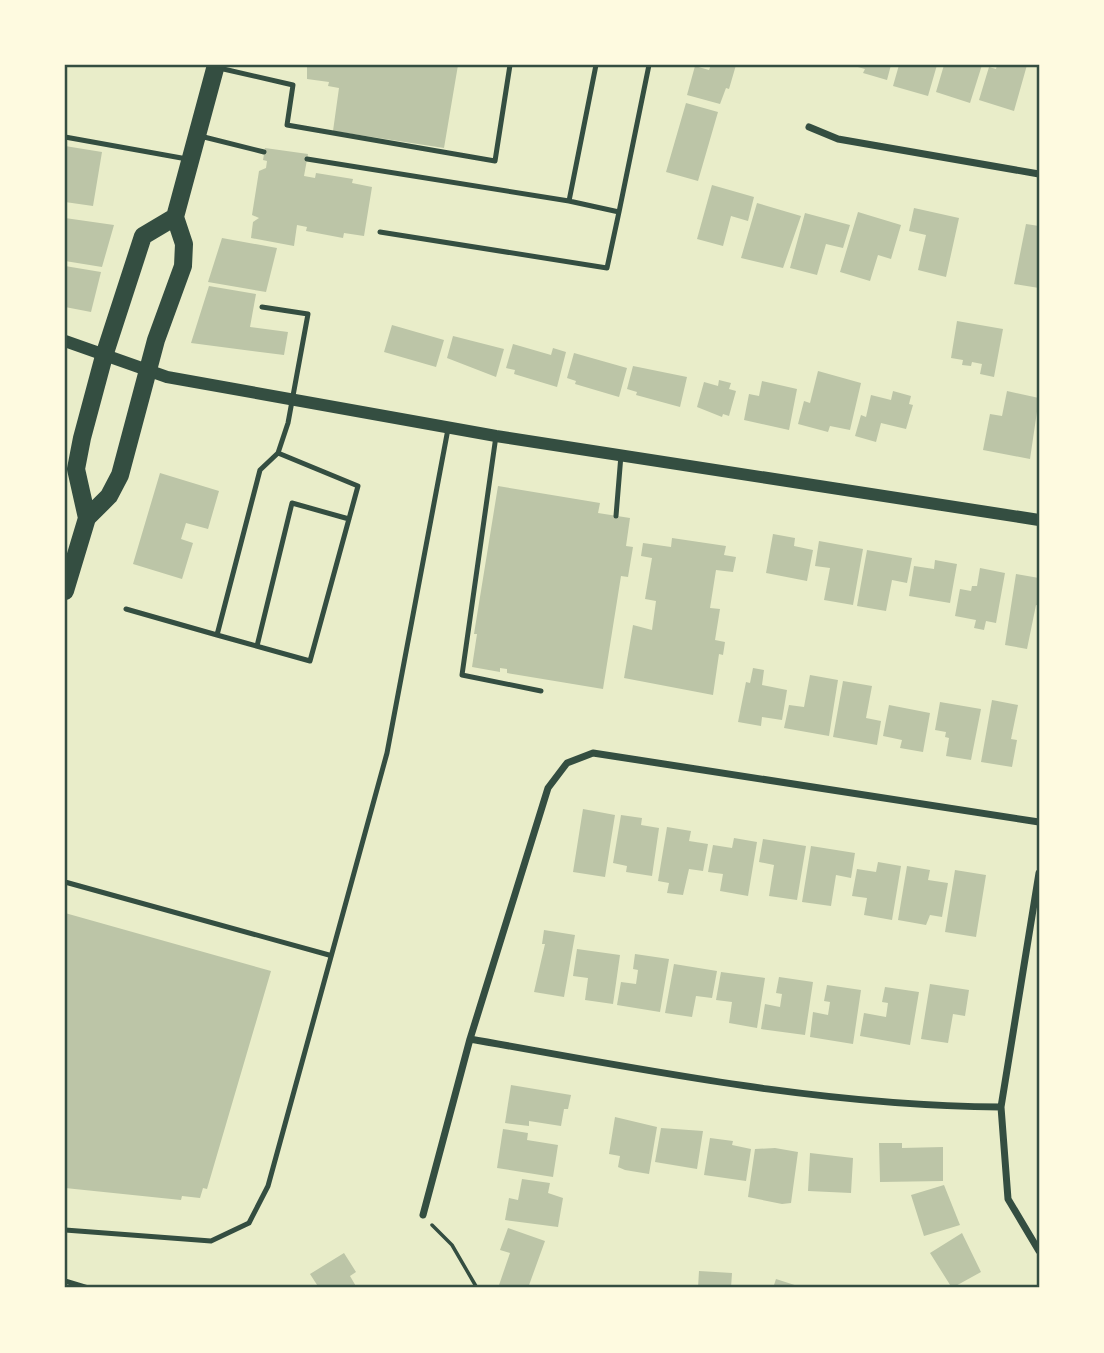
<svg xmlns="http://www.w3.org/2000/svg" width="1104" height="1353" viewBox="0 0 1104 1353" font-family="'Space Grotesk',sans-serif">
<rect width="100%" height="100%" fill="#e9edc9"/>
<path fill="#bcc5a7" d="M307,65h151l-14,83 -111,-17 6,-43 -11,-2 1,-4 -22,-3z
M711,65h25l-7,24 -3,-1 -6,16 -33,-9 8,-29 14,4z
M891,65l-4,15 -24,-7 2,-4 -11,-3z
M899,65h38l-9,31 -35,-10z
M944,65h38l-12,38 -34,-11z
M997,65h30l-13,46 -35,-11 10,-33 7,2z
M686,103l32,9 -20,69 -32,-9z
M65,146l37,6 -9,54 -28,-4z
M265,148l43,6 -4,22 11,2 1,-5 37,6 -1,4 20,4 -8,49 -20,-3 -1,5 -37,-7 1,-4 -10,-2 -3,21 -43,-8 2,-16 6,-4 -7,-3 7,-44 7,-3 1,-7 -4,-1z
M712,185l42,12 -6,24 -17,-5 -8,30 -26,-7z
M757,203l44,13 -18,52 -42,-10z
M914,208l45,10 -13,59 -28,-7 8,-35 -17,-4z
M858,212l43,13 -10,34 -13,-4 -8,26 -30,-9z
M805,213l45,12 -7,23 -17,-4 -9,31 -27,-7z
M65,218l49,7 -12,42 -37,-6z
M1026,224l13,2v62l-25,-4z
M222,238l55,10 -11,44 -58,-10z
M65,266l36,6 -10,40 -26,-5z
M209,286l47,8 -6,33 38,5 -4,23 -93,-12z
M957,321l46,8 -9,48 -14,-3 2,-10 -10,-2 -1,4 -9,-1 1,-5 -12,-2z
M392,325l52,15 -8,27 -52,-15z
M453,336l51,13 -8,28 -49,-19z
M513,344l38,11 2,-7 13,4 -9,35 -43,-13 1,-4 -9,-2z
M574,353l53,15 -8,29 -44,-13 1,-3 -9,-3z
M633,366l54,11 -7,30 -44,-12 1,-3 -10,-3z
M818,371l43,12 -11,47 -20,-4 -2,6 -30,-8 6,-23 6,2z
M719,380l12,3 -2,6 7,2 -7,25 -6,-2 -1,3 -25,-10 7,-25 14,4z
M762,381l35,8 -8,41 -45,-10 5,-26 10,2z
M893,391l18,5 -2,8 4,1 -7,24 -25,-6 -5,19 -21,-6 6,-21 5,2 5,-22 20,5z
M1007,391l32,7 -9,61 -47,-9 7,-36 12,2z
M160,473l59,18 -11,38 -22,-6 -5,16 12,4 -11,36 -49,-15z
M498,486l102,17 -2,10 32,5 -4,28 7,1 -5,30 -7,-1 -18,113 -96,-16v-4l-7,-1v4l-28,-5 5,-33h-3z
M773,534l22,4 -1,8 19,4 -6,31 -41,-8z
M672,538l54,8 -2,9 12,2 -3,15 -17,-2 -6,38 10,1 -5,31 10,2 -2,13 -4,-1 -6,41 -89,-17 9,-53 19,5 4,-29 -11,-2 7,-41 -11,-2 2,-13 28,4z
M819,541l44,8 -10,56 -29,-5 6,-32 -15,-2z
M867,550l45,8 -5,25 -15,-3 -6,31 -29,-5z
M935,560l22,4 -7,39 -41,-7 5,-30 20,3z
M980,568l25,5 -9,50 -10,-2 -2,9 -10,-2 2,-8 -21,-4 5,-27 11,2 1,-5h5z
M1016,574l23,4v28l-3,-1 -9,44 -22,-4z
M753,668l11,2 -2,15 25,5 -5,30 -20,-3 -1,9 -23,-4 8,-40 4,1z
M810,675l28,5 -9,56 -45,-8 5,-23 15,2z
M843,681l29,5 -6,32 15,3 -4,24 -44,-8z
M992,700l26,5 -7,34 6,1 -5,27 -31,-5z
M940,702l41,7 -10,51 -25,-4 3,-18 -4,-1 1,-5 -11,-2z
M889,705l41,8 -7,39 -23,-4 2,-8 -19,-4z
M583,809l32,6 -10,62 -32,-5z
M621,815l21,3 -1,7 18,3 -7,48 -26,-4 1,-6 -14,-3z
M667,827l24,4 -2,10 19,3 -5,27 -14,-2 -6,26 -16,-2 2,-10 -11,-2z
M734,838l23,4 -9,54 -28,-5 3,-17 -15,-2 5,-27 19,3z
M763,839l43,7 -9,54 -28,-4 5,-31 -15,-3z
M811,846l44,7 -4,25 -15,-3 -5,31 -29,-4z
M878,862l23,4 -9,54 -28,-5 3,-17 -15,-2 5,-27 19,3z
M907,866l23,4 -2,10 20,3 -6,34 -12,-2 -4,10 -28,-5z
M955,870l31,5 -10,62 -31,-5z
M65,913l206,58 -64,218 -4,-1 -3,10 -18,-2 -1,4 -116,-12z
M544,930l31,5 -11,62 -30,-5 11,-48h-3z
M577,949l43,6 -7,49 -28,-4 3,-22 -15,-2z
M635,954l34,5 -9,53 -43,-7 4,-23 15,2 2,-14 -5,-1z
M674,964l43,7 -5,27 -16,-2 -4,21 -27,-4z
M721,972l44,6 -8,50 -28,-5 3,-21 -16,-2z
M779,977l34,5 -8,53 -44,-6 4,-25 15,3 2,-13 -6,-1z
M930,984l39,6 -4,26 -12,-2 -5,29 -27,-4z
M827,985l34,5 -8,54 -43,-7 3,-25 15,3 2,-13 -6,-1z
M885,987l34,5 -9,53 -50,-9 4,-23 22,4 2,-14 -6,-1z
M511,1085l60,10 -3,14h-4l-3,17 -32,-5v5l-24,-3z
M615,1117l42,10 -8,47 -24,-4 -7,-3 2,-11 -11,-2z
M661,1128l42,3 -6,38 -42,-7z
M503,1129l25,4 -1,7 31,5 -5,32 -56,-9z
M710,1138l23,3 -1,4 19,4 -5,32 -42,-6z
M879,1143h23v5l41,-1v34l-63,1z
M775,1148l23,4 -7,51 -9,1 -34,-7 7,-48z
M810,1153l43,5 -2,35 -43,-2z
M522,1179l28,4 -2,10 15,5 -5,29 -53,-7 4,-22 9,2z
M944,1185l16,40 -36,11 -13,-41z
M508,1228l37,13 -17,47h-30l12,-35 -10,-3z
M962,1233l19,39 -29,16 -22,-35z
M344,1253l12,19 -6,4 7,12h-38l-9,-14z
M699,1271l33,2 -1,15h-33z
M776,1279l28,9h-31z"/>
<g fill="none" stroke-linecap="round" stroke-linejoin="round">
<path stroke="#344e41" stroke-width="3.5" d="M432,1225l20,20 25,43"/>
<path stroke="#344e41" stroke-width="5" d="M219,68l74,17 -6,40 208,36 15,-96
M200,136l64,16
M65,137l122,22
M307,159l262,42 50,11 30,-147
M569,201l27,-136
M380,232l227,36 12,-56
M496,436l-34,239 79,16
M616,516l5,-61
M126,609l91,26 43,-165 18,-17 10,-30 20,-109 -46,-7
M217,635l93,26 48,-175 -80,-33
M257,646l35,-143 57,16
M65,882l264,73
M65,1230l146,11 38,-18 19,-37 119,-433 61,-324
M65,1281l23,7"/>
<path stroke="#344e41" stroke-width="7" d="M809,127l29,12 201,35
M1039,873l-38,234 7,92 31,52
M470,1039c176,31 352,67 531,68
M423,1215l47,-176 78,-251 19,-25 26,-10 446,69"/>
<path stroke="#344e41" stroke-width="12" d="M65,341l102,36 329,59 543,84"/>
<path stroke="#344e41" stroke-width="18" d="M87,518l-11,-49 6,-31 22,-82 39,-120 32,-19
M65,591l22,-73 22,-22 11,-21 36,-135 27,-74 1,-22 -9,-27 41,-152"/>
</g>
<rect width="1104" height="1353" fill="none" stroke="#fefae0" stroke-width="133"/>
<rect x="66" y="66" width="972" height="1220" fill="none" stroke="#344e41" stroke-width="2.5"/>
</svg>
